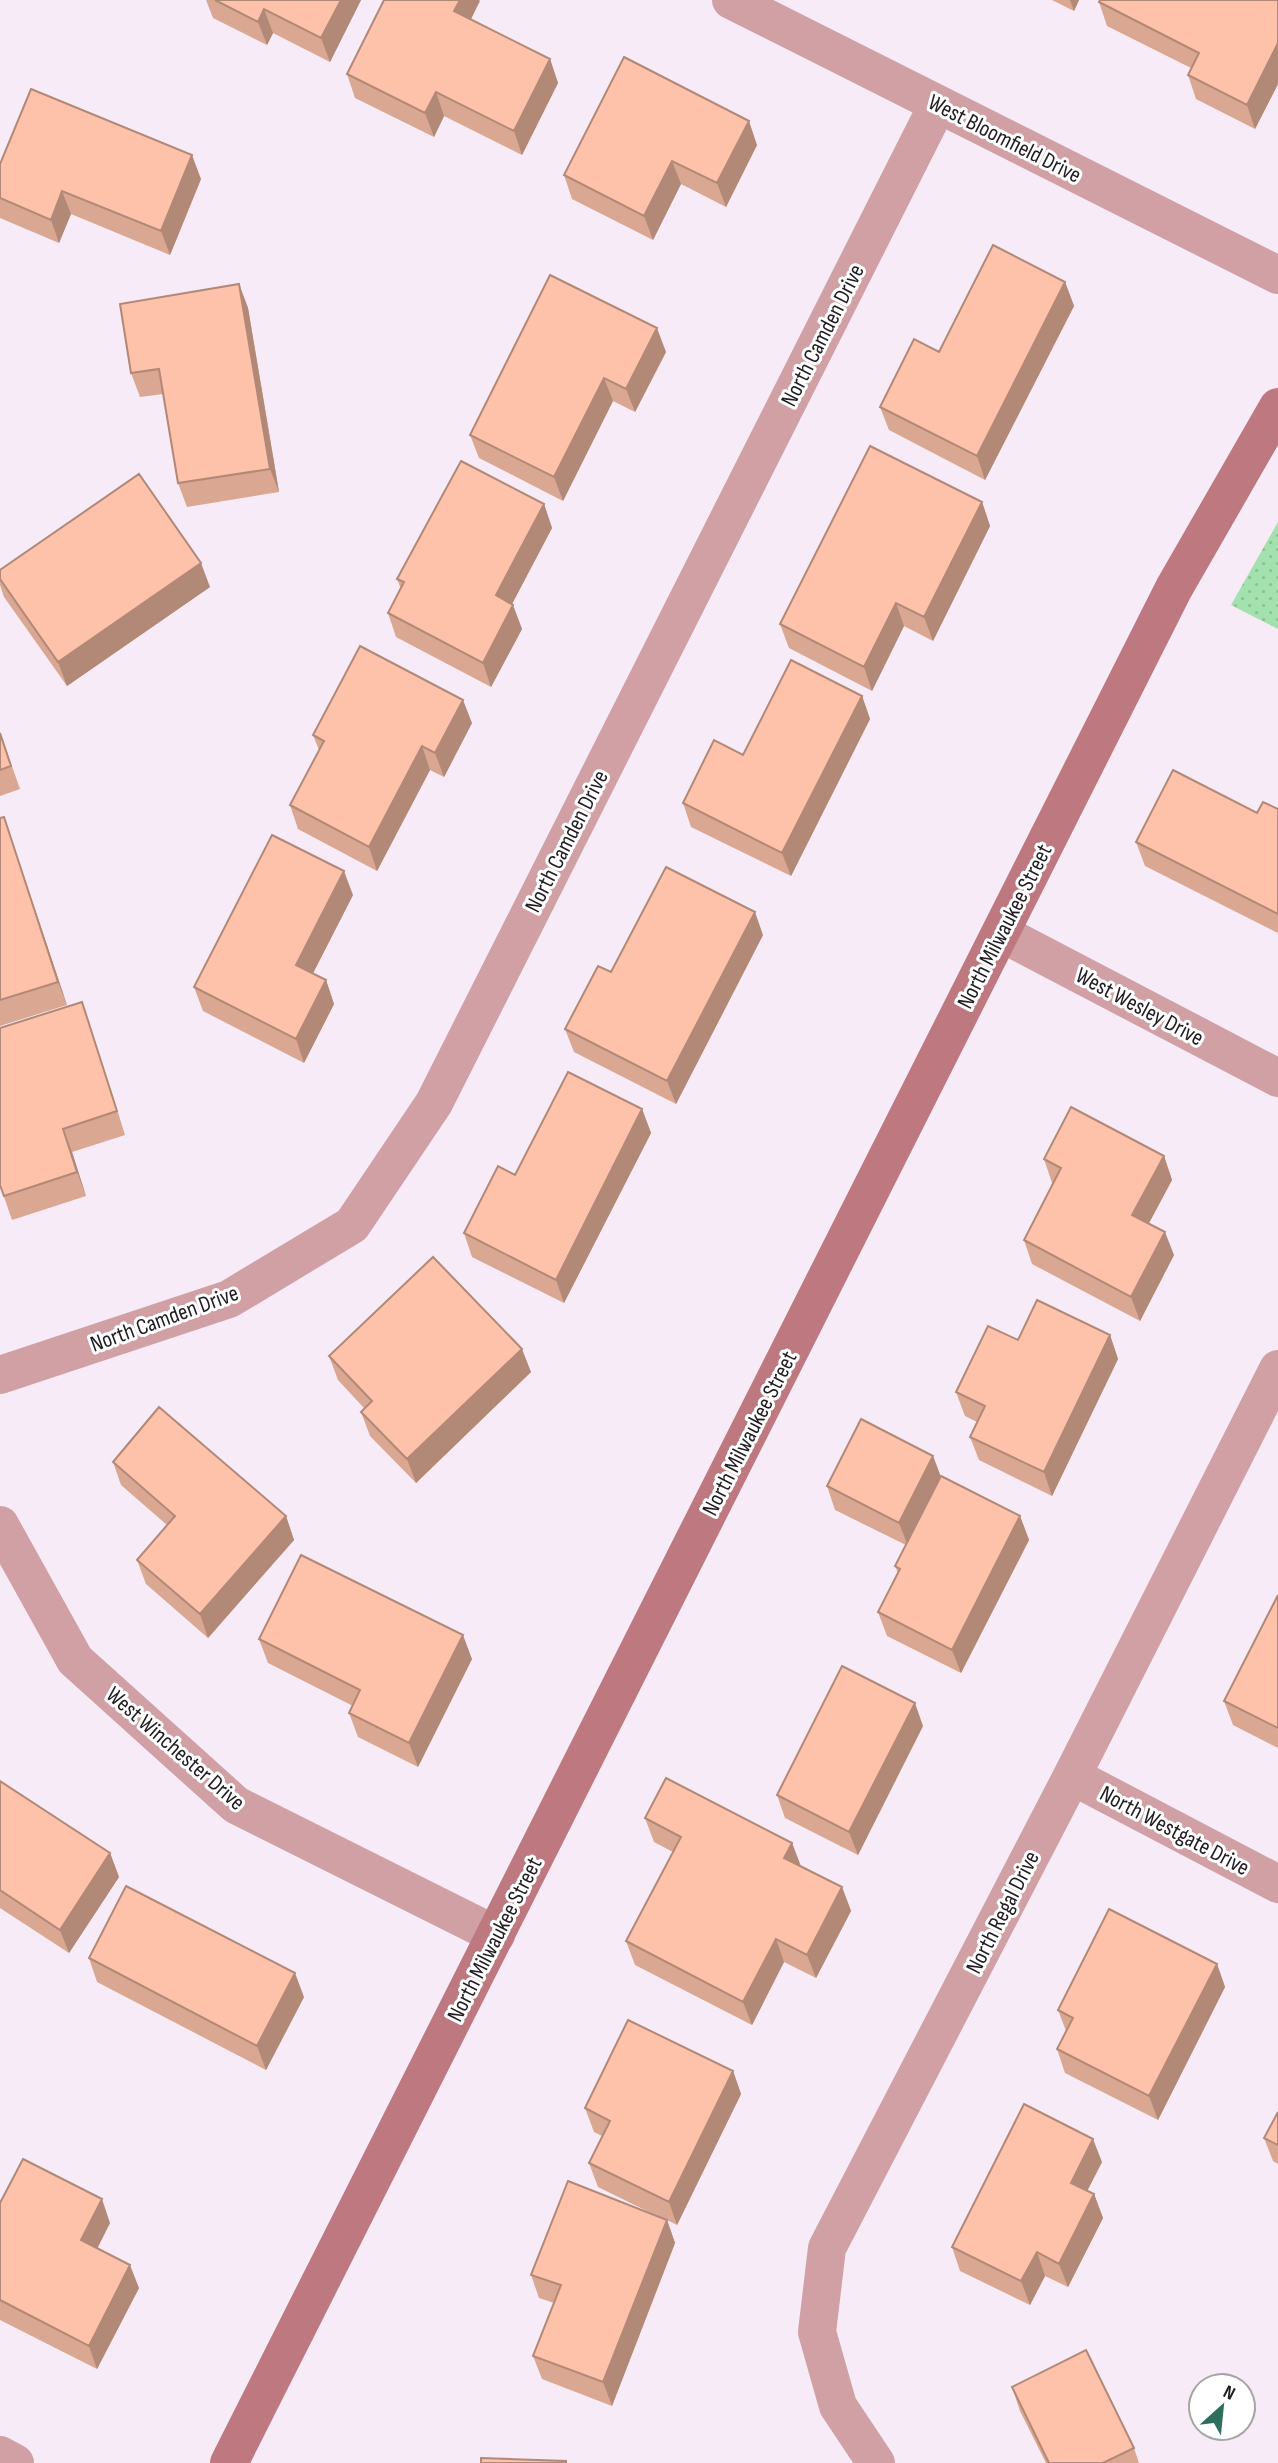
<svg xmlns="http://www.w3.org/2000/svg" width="1278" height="2463" viewBox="0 0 1278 2463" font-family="'Sofia Sans Condensed',sans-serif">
<defs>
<pattern id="park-dots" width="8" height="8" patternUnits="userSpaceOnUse" patternTransform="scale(1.75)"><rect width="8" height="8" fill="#a3e1ae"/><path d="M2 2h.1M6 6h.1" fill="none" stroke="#8cc095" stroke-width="1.8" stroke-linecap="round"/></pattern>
</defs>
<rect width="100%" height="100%" fill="#f6ebf7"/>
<path fill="url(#park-dots)" d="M1278,522v107l-47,-24z"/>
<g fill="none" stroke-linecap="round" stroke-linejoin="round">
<path stroke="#d0a0a4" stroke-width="38" d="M731,0l547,275
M1001,933l277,145
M0,1375l229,-76 123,-74 82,-122 504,-999
M0,1525l75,135 161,145 260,130
M1072,1776l206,108
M0,2455l15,8
M876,2463l-38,-57 -21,-74 10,-84 245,-472 206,-407"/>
<path stroke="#bd7880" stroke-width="38" d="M229,2463l945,-1875 104,-181"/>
</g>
<path fill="#daa792" d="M206,0h155l-31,62 -57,-29 -6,12 -54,-27z
M384,0h95l-8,19 79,40 8,24 -36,72 -78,-39 -10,21 -79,-39 -8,-24z
M1052,0h27l-5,11z
M1278,0v84l-23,45 -59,-30 -8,-24 3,-7 -84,-42 -8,-24z
M757,145l-31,62 -45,-23 -28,56 -81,-41 -8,-24z
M0,164l201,15 -31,76 -99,-41 -12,29 -59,-25z
M1065,282l9,24 -89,174 -96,-50 -9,-23 59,-55z
M239,284l9,24 31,184 -92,15 -9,-24 -15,-89 -23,3 -9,-24z
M666,352l-31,60 -22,-11 -50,100 -84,-43 -9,-23z
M982,502l8,24 -57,115 -29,-15 -32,65 -83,-43 -9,-24z
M544,504l8,24 -40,76 10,25 -31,58 -95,-50 -8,-24 13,-24 -4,-10z
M0,570l210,17 -143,99 -63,-89 -4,-12z
M862,696l8,23 -79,157 -100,-49 -8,-24 60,-48z
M472,723l-28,54 -14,-7 -53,101 -79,-42 -8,-24 29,-55 -6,-15z
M0,732l20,57 -20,7z
M1278,809v124l-133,-67 -9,-24z
M0,818l12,23 55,164 -67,21z
M353,895l-40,78 13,7 8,24 -30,59 -101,-52 -9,-24z
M763,935l-87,169 -102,-52 -9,-23z
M82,1002l43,133 -53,17 14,44 -74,24 -12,-35z
M642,1109l9,24 -87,170 -92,-46 -8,-24 51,-58z
M1164,1156l8,24 -23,43 25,32 -34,66 -108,-57 -8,-24 29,-57h-1l-8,-24z
M1110,1335l8,24 -66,137 -73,-36 -9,-23 7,-15 -12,-6 -9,-24 62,-52z
M329,1356l202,16 -115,111 -46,-47 -9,-24 3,-4 -26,-28z
M933,1456l8,21 79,39 9,24 -68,133 -74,-37 -9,-24 20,-39 -3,-7 11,-21 -71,-35 -8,-24z
M113,1462l173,54 8,24 -86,98 -62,-54 -9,-24 30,-35 -46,-40z
M1278,1595v153l-45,-23 -9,-24z
M259,1639l213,20 -54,108 -60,-30 -9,-24 4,-7 -85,-43z
M923,1726l-65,129 -73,-37 -8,-23z
M0,1781l110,72 9,24 -50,76 -69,-45z
M645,1818l147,25 9,23 41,21 9,24 -35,67 -32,-16 -32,63 -117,-60 -9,-24 47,-89 -19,-10z
M89,1958l215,39 -38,73 -169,-88z
M1217,1964l8,23 -67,133 -93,-47 -8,-24 9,-18 -8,-21z
M733,2071l8,23 -64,131 -10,-5 8,23 -63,163 -70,-27 -9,-23 21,-53 -15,-5 -8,-23 130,-57 -63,-31 -9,-24 13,-27 -8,-4 -9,-24z
M1278,2112v52l-5,-3 -9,-23z
M1102,2162l-15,29 7,3 9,24 -35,69 -23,-11 -15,29 -70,-34 -8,-24z
M0,2203l110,20 -13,25 42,40 -42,81 -97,-49z
M1012,2387l122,61 5,15h-93l-26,-52z"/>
<path fill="#b28877" d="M341,0h20l-31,62 -9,-24z
M460,0h19l1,1 -17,34 -9,-24z
M1070,0h9l-5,11z
M264,9l9,24 -6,12 -9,-23z
M1278,43v41l-23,45 -8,-24z
M550,59l8,24 -36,72 -8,-24z
M436,92l8,24 -10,21 -9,-24z
M749,121l8,24 -31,62 -9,-24z
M192,155l9,24 -31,76 -9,-24z
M672,161l9,23 -28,56 -9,-24z
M62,191l9,23 -12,29 -8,-23z
M1065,282l9,24 -89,174 -8,-24z
M239,284l9,24 31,184 -9,-23z
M657,328l9,24 -31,60 -9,-23z
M604,378l9,23 -50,100 -9,-24z
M982,502l8,24 -57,115 -9,-24z
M544,504l8,24 -48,91 -8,-24z
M201,563l9,24 -143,99 -9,-24z
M896,603l8,23 -32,65 -8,-24z
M513,605l9,24 -31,58 -8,-24z
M862,696l8,23 -79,157 -9,-23z
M463,700l9,23 -28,54 -9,-24z
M422,746l8,24 -53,101 -8,-24z
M4,817l8,24 55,164 -9,-23z
M344,871l9,24 -48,94 -9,-24z
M755,912l8,23 -87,169 -9,-23z
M326,980l8,24 -30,59 -8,-24z
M82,1002l8,24 35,109 -8,-24z
M642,1109l9,24 -87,170 -8,-23z
M63,1129l9,23 14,44 -9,-24z
M1164,1156l8,24 -31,58 -9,-23z
M1165,1232l9,23 -34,66 -9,-24z
M1110,1335l8,24 -66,137 -8,-24z
M522,1349l9,23 -115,111 -9,-24z
M933,1456l9,24 -34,66 -9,-23z
M286,1516l8,24 -86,98 -8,-24z
M1020,1516l9,24 -68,133 -9,-23z
M463,1635l9,24 -54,108 -9,-24z
M915,1703l8,23 -65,129 -9,-23z
M792,1843l9,24 -17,-9z
M110,1853l9,24 -50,76 -9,-23z
M842,1887l9,24 -35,67 -9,-23z
M776,1939l8,23 -32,63 -9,-23z
M1217,1964l8,23 -67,133 -9,-24z
M295,1973l9,24 -38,73 -9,-24z
M733,2071l8,23 -64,131 -8,-23z
M1093,2139l9,23 -23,45 -8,-24z
M1094,2194l9,24 -35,69 -9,-23z
M102,2199l8,24 -20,40 -9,-23z
M667,2220l8,23 -63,163 -9,-24z
M1037,2252l8,24 -15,29 -9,-24z
M130,2265l9,23 -42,81 -8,-23z"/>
<path fill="#fec2aa" stroke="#b28877" stroke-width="2" d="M215,0h126l-20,38 -57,-29 -6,13z
M384,0h76l-6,11 96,48 -36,72 -78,-39 -11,21 -78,-39z
M1100,0h178v43l-31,62 -59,-30 11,-22 -100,-51z
M624,57l125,64 -32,62 -45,-22 -28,55 -80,-41z
M31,89l161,66 -31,76 -99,-40 -11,29 -51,-22v-34z
M993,245l72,37 -88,174 -97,-49 34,-68 25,13z
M550,275l107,53 -31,61 -22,-11 -50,99 -84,-42z
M239,284l31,185 -92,14 -19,-114 -28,4 -11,-69z
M870,446l112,56 -58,115 -28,-14 -32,64 -84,-43z
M461,461l83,43 -48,91 17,10 -30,58 -95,-50 16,-31 -7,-3z
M139,474l62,89 -143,99 -58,-83v-9z
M360,646l103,54 -28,53 -13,-7 -53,101 -79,-42 34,-64 -11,-6z
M791,660l71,36 -80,157 -99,-50 31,-63 29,15z
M0,733l11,33 -11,4z
M1173,770l84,43 6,-11 15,7v105l-142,-72z
M4,817l54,165 -58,18v-182z
M272,835l72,36 -48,94 30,15 -30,59 -102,-52z
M666,867l89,45 -88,169 -102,-52 33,-63 13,6z
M82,1002l35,109 -54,18 14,43 -73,24 -4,-11v-157z
M568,1072l74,37 -86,171 -92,-47 34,-67 17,9z
M1071,1107l93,49 -32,59 33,17 -34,65 -107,-57 37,-72 -17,-9z
M433,1257l89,92 -115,110 -46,-47 11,-11 -43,-45z
M1037,1300l73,35 -66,137 -74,-35 15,-31 -29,-14 32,-66 30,14z
M159,1407l127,109 -86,98 -63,-54 38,-44 -62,-54z
M861,1419l72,37 -34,67 -72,-37z
M941,1476l79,40 -68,134 -74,-38 22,-43 -5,-3z
M301,1555l162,80 -54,108 -60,-30 11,-23 -101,-51z
M1278,1595v133l-54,-27z
M842,1666l73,37 -66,129 -72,-37z
M666,1778l126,65 -8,15 58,29 -35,68 -31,-16 -33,63 -117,-61 55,-104 -36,-19z
M0,1781l110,72 -50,77 -60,-40z
M126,1886l169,87 -38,73 -168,-88z
M1109,1909l108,55 -68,132 -92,-47 16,-31 -15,-8z
M628,2020l105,51 -64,131 -80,-39 21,-42 -25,-13z
M1024,2104l69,35 -22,44 23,11 -35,70 -22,-12 -16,29 -69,-34z
M1278,2112v33l-14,-7z
M23,2159l79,40 -21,41 49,25 -41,81 -89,-46v-97z
M568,2181l99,39 -64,162 -70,-26 28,-71 -30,-10z
M1086,2350l48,98 -31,15h-54l-37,-76z
M481,2458l85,3v2h-85z"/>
<g text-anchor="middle" stroke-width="6" stroke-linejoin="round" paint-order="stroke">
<g font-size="23" fill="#201c21" stroke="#fff">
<text transform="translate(1005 138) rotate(27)" y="8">West Bloomfield Drive</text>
<text transform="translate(822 335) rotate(-63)" y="8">North Camden Drive</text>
<text transform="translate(566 841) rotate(-63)" y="8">North Camden Drive</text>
<text transform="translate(1004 926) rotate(-63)" y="8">North Milwaukee Street</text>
<text transform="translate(1140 1006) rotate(28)" y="8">West Wesley Drive</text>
<text transform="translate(164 1318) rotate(-20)" y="8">North Camden Drive</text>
<text transform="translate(749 1433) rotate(-63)" y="8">North Milwaukee Street</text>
<text transform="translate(176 1748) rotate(41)" y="8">West Winchester Drive</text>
<text transform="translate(1175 1830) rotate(28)" y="8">North Westgate Drive</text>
<text transform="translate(1002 1912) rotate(-63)" y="8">North Regal Drive</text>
<text transform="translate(494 1939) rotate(-63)" y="8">North Milwaukee Street</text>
</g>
</g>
<g transform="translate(1222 2407) rotate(27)"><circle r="33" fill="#ffffff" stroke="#a6a4a6" stroke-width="2"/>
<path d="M0-5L12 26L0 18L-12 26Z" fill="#2d6e5d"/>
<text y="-10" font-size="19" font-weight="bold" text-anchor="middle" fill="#201c21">N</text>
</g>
</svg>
